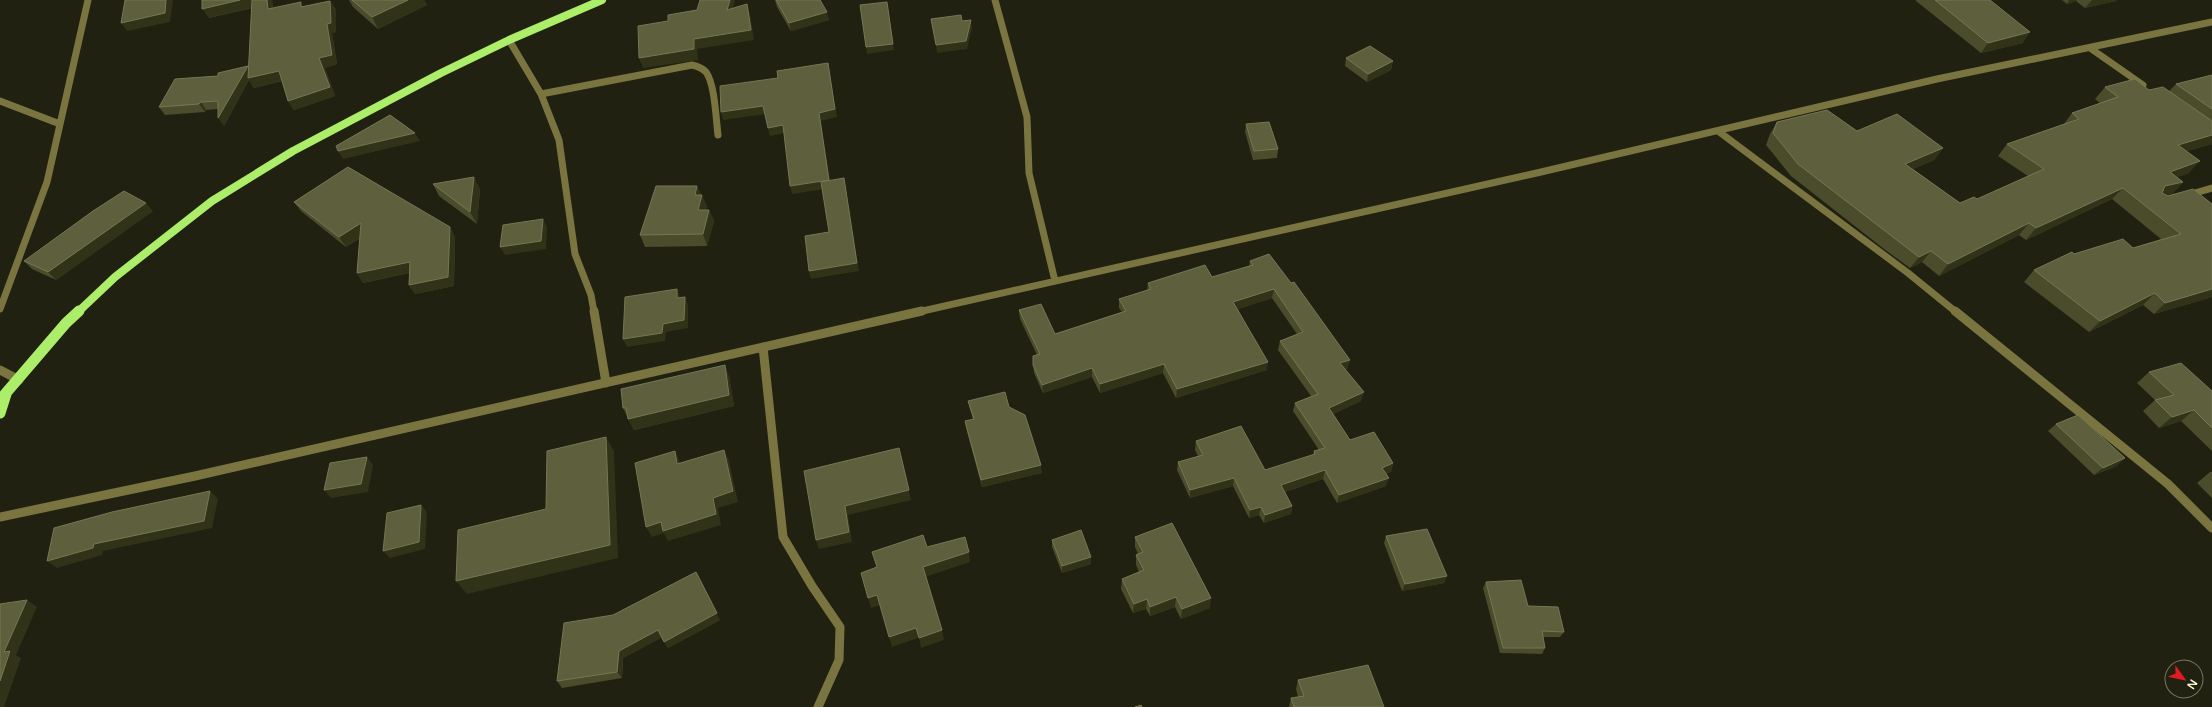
<svg xmlns="http://www.w3.org/2000/svg" width="2212" height="707" viewBox="0 0 2212 707" font-family="'Varela Round',sans-serif">
<rect width="100%" height="100%" fill="#202110"/>
<g fill="none" stroke-linecap="round" stroke-linejoin="round">
<path stroke="#7a7540" stroke-width="7" d="M995,0l32,117 2,56 26,108
M509,40l32,54 151,-29c5,1 10,3 14,7 9,12 10,48 12,63
M2090,48l53,37
M541,94l18,46 16,114 16,41 3,17
M0,101l60,23
M1718,131l190,142 48,39
M2188,195l24,-7
M0,309l47,-127 41,-182
M918,312l623,-140 396,-93 275,-57"/>
<path stroke="#7a7540" stroke-width="9" d="M594,311l12,72
M1955,311l213,173 44,44
M763,347l20,190 29,49 28,41 -1,33 -21,47
M0,370l19,10
M0,517l195,-41 727,-165"/>
<path stroke="#aced69" stroke-width="8" d="M78,312l37,-35 97,-76 81,-50 148,-78 68,-33 93,-40"/>
<path stroke="#aced69" stroke-width="11" d="M0,400l66,-77 13,-12
M0,413l6,-19"/>
</g>
<path fill="#4a4c2b" d="M202,0h70l1,8 31,-2 26,-5 6,9v22l-4,1 5,31 -12,4 10,28 -41,14 -6,-9 -6,-20 -28,7 -5,-8 -25,46 -6,-17 -12,1 -1,2 -40,3 -6,-8 59,-31 30,-10 1,1 3,-59 -43,10z
M349,0h75l3,5 -49,24 -25,-22z
M775,0h45l9,20 -38,11 -14,-24z
M1916,0h74l33,43 -42,10 -65,-52z
M2062,0h55l-1,1 -31,7 -9,-7 -9,3z
M1346,58l47,3 -2,9 -24,12 -22,-16z
M2212,75v69l-25,7 2,22 -12,4 6,5 -11,12 -6,1 46,102 -58,17 -11,-9 -54,27 -65,-50 10,-12 40,-16 59,-6 28,-9 -49,-40 -86,41 -7,-5 -80,41 -17,-14 -12,6 -26,-19 -93,-73 -25,-31 4,-11 7,-12 80,9 86,17 -9,12 -21,9 47,34 17,-4 51,-23 -30,-20 9,-12 57,-20 8,-11 28,-10 -5,-4 10,-12 64,4 7,-7z
M1246,124l32,25 -1,9 -24,2 -8,-28z
M433,184l47,5 -3,35 -38,-28z
M697,186l4,9 6,11 -1,4h3l5,11 -7,25 -62,1 -5,-12z
M294,202l161,35 -1,49 -39,8 -6,-9v-12l-46,10 -6,-10 3,-35 -14,9 -45,-36z
M153,211l-97,69 -24,-11 -8,-8z
M1250,261l98,107 -3,2 16,31 -28,13 17,26 43,23 -2,9 -5,2v12l-49,17 -14,-24 -38,13 7,14 -1,8 -27,9 -5,-8 -10,3 -16,-32 -43,12 -13,-28 1,-8 20,-6 -3,-6 1,-9 69,29 48,-15 1,-4 5,-1 -26,-39 2,-8 16,-7 -33,-46 2,-9 17,-7 -25,-36 -34,11 29,61 -91,28 -13,-25 -63,20 -8,-16 -49,16 -9,-20 -1,-8 4,-10 -17,-36 -1,-9 36,24 67,-22 -3,-4v-9l28,-9 1,-7 64,-6 37,-11z
M2149,372l63,19v60l-31,-30 -22,7 -16,-17 12,-11 -18,-17z
M729,376l5,30 -100,24 -11,-22z
M968,401l41,6 33,66 -60,14 -16,-59 -1,-7 8,-2 -3,-10z
M2056,424l61,42 -23,9 -46,-44z
M2210,472h2v26l-15,-15z
M1386,536l61,40 -3,7 -42,8 -18,-48z
M1135,537l75,71 -29,11 -6,-12 -25,9 -4,-7 -13,4 -12,-24 1,-10 17,-7 -3,-7v-10l2,-1 -3,-7z
M1052,540l39,17v7l-29,9 -10,-26z
M1486,582l42,24 36,26 -4,5h-17l2,11 -3,6 -42,-1 -17,-65z
M613,615l107,5 -52,28 -6,-11 -39,21 -1,20 -60,10 -5,-7z
M1298,680l86,27h-95l2,-9 7,-1 -2,-8z"/>
<path fill="#313318" d="M166,0h7l-3,22 -43,9 -6,-8z
M240,0h14l4,6 -49,12 -7,-9z
M267,0h5l2,18 -6,-9z
M408,0h16l3,5 -49,24 -6,-12z
M730,0h5l-5,20 -3,-10z
M2069,0h8l-1,1 -9,3z
M2092,0h25l-1,1 -31,7z
M330,1l6,9v22l-4,1 5,31 -12,4 10,28 -41,14 -6,-9 31,-43 8,-34z
M747,4l3,10 4,26 -57,9 1,11 -55,8 -4,-10 55,-19z
M888,9l6,41 -27,4 -1,-7z
M827,12l2,8 -38,11 -2,-8z
M971,20l1,8 -5,21 -30,4 -1,-8z
M2030,32l-7,11 -42,10 7,-10z
M1393,61l-2,9 -24,12 1,-8z
M828,63l9,54 -16,4 10,67 -39,6 -2,-8 29,-73z
M248,66l5,7 26,-2 6,9 -31,8 -5,-8 -25,46 -6,-8z
M201,102l5,8 -1,2 -6,-8z
M763,106l2,8 -42,6 -2,-8z
M783,125l2,8 -15,3 -2,-8z
M415,133l5,8 -77,18 -5,-8z
M2212,135v9l-45,13 11,-12z
M1943,148l-9,12 -37,16 8,-12z
M2200,161l-11,12 -30,11 11,-12z
M474,177l6,12 -3,35 -7,-12z
M844,178l15,93 -48,8 -2,-8 48,-8z
M2183,182l-11,12 -18,4 11,-12z
M697,186l5,11v-2l5,11 -5,15 -4,-11 -3,-15z
M2123,188l-11,11 -86,41 10,-12z
M146,203l7,8 -97,69 -8,-8z
M709,210l5,11 -7,25 -4,-12z
M543,219l4,8 -1,22 -41,6 -5,-8z
M361,223l6,10 -21,14 -7,-10z
M2029,223l-10,12 -80,41 9,-12z
M450,227l5,10 -1,49 -39,8 -6,-9z
M1931,251l-9,11 -12,6 9,-11z
M410,262l6,9 -53,12 -6,-10z
M677,289l3,8v9l-3,-8z
M1274,289l-2,9 -40,13 1,-9z
M2212,289v8l-58,17 11,-11z
M2155,293l-12,12 -54,27 11,-11z
M685,297l3,8v23l-22,4 -1,9 -38,6 -4,-8 40,-15z
M1350,360l-2,8 -10,4 2,-9z
M1268,362l-1,8 -91,28 1,-9z
M1164,364l-1,9 -63,20v-9z
M725,365l4,11 5,30 -100,24 -6,-11z
M1092,368v9l-49,16 -1,-8z
M1364,392l-3,9 -34,16 2,-9z
M2194,410l-13,11 -22,7 13,-11z
M606,437l8,14 4,107 -151,36 -11,-13 154,-36z
M899,448l12,52 -63,15 4,27 -33,7 -3,-9 29,-34z
M724,450l5,11 9,41 -20,6 3,17 -53,16 -4,-8 -12,4 -6,-10 15,-5 52,-24z
M675,451l5,11 2,13 -5,-11z
M367,457l6,8 -5,27 -37,6 -7,-8z
M2125,458l-8,8 -23,9 9,-7z
M1393,463l-2,9 -12,4 3,-8z
M1041,465l1,8 -60,14 -1,-7z
M1325,470l-2,9 -44,15 2,-9z
M1234,478l-1,8 -43,12v-8z
M1389,478l-3,8 -49,17 2,-8z
M210,491l8,8 -6,29 -109,23 -1,4 -45,13 -10,-7 47,-17z
M421,505l6,7 -2,37 -35,9 -7,-7z
M1292,506l-1,8 -27,9 1,-8z
M1261,507l-2,8 -10,3 1,-8z
M969,552l1,10 -45,15 -2,-10z
M1091,557v7l-29,9v-7z
M696,572l24,48 -52,28 -4,-6z
M1447,576l-3,7 -42,8 3,-7z
M877,595l3,10 -9,3 -3,-10z
M1176,597l-1,10 -25,9v-9z
M1211,598l-1,10 -29,11 1,-10z
M1147,599l-1,10 -13,4 1,-9z
M27,600l10,7 -21,48 5,3 -17,49h-4v-26l4,-29z
M916,628l2,10 -26,9 -3,-10z
M658,630l5,7 -40,21 -1,20 -5,-6 2,-21z
M942,630l2,10 -23,8 -2,-10z"/>
<path fill="#5d5f3d" stroke="#767755" d="M125,0h41l-1,13 -44,10z
M202,0h38l-38,9z
M252,0h15l1,9 33,-7v5l29,-6 1,22 -4,1 5,31 -13,3 11,29 -42,14 -9,-30 -31,7z
M352,0h56l-36,17z
M700,0h30l-3,10 20,-6 4,26 -57,9v10l-55,9 -1,-32 30,-5v-6l29,-5z
M776,0h44l7,12 -38,11z
M1935,0h55l40,32 -42,11z
M887,2l6,42 -27,3 -6,-42z
M961,15l1,6 9,-1 -5,21 -30,4 -5,-26z
M1370,46l23,15 -25,13 -22,-16z
M828,63l7,46 -16,4 10,67 -39,6 -7,-61 -15,3 -5,-22 -42,6 -1,-26 58,-8 -1,-7z
M248,66l-30,52v-17l-17,1 -2,2 -40,3 16,-28 43,-3v-3z
M2212,75v34l-36,-25z
M2135,79l14,11 14,-3 49,34v14l-34,10 22,16 -30,11 13,10 -18,4 -3,7 6,3 25,-7 19,15v85l-47,14 -10,-10 -55,28 -66,-51 38,-18 2,2 49,-15 10,9 48,-14 -58,-46 -87,40 -7,-5 -81,41 -17,-13 -12,6 -26,-20 -95,-73 -25,-31 4,-11 50,-12 30,21 40,-17 46,34 -38,16 55,39 14,-6 3,2 67,-30 -37,-25 72,-25 -7,-6 46,-16 -13,-10z
M390,115l25,18 -77,18 -2,-5z
M1269,122l9,27 -24,2 -8,-27z
M348,167l102,60 -2,50 -39,8 1,-23 -53,11 4,-50 -22,14 -45,-35z
M474,177l-4,35 -37,-28z
M844,178l13,85 -48,8 -4,-35 24,-4 -8,-50z
M656,186h41l-2,9h7l-4,15h11l-6,24 -63,1z
M124,191l22,12 -98,69 -24,-11 69,-50z
M543,219l-2,22 -41,6 3,-22z
M1269,254l22,29 3,-1 56,78 -10,3 24,29 -35,16 21,32 24,-8 19,31 -11,5 7,10 -50,17 -14,-25 -44,15 11,21 -27,9 -4,-8 -11,3 -16,-32 -44,12 -12,-28 25,-7 -7,-14 45,-15 24,44 50,-16 -1,-3 11,-3 -30,-45 23,-9 -38,-53 23,-9 -29,-43 -41,13 35,60 -91,27 -13,-25 -64,20 -8,-16 -50,17 -9,-20v-9l7,-2 -21,-44 22,-6 14,30 71,-23 -7,-12 32,-10 -3,-6 57,-18 7,12 41,-12 -3,-4z
M677,289v9l8,-1 -1,23 -21,4 -1,9 -39,6 2,-42z
M2181,363l31,28v37l-18,-18 -22,7 -17,-17 19,-5 -25,-23z
M725,365l4,30 -101,24 -2,-11h-3l-2,-19z
M1005,392l4,15 16,8 16,50 -60,15 -16,-59 9,-2 -6,-18z
M2078,415l47,43 -22,10 -47,-44z
M606,437l4,108 -154,36 2,-51 88,-21 1,-58z
M899,448l10,42 -64,16 4,26 -33,8 -12,-69z
M724,450l9,41 -20,7 3,16 -53,17 -2,-9 -15,5 -11,-64 40,-12 2,13z
M367,457l-6,27 -37,6 6,-27z
M210,491l-6,30 -110,23 -1,4 -46,13 7,-33 58,-16z
M421,505l-2,37 -36,9 4,-38z
M1172,523l39,75 -29,11 -6,-12 -26,10 -3,-8 -13,5 -12,-25 22,-9 -8,-15 7,-3 -8,-15z
M1427,529l20,47 -42,8 -19,-48z
M1081,530l10,27 -29,9 -10,-26z
M923,535l4,12 38,-10 4,15 -46,15 19,63 -23,8 -3,-10 -27,9 -12,-42 -9,3 -7,-25 16,-6 -5,-15z
M696,572l21,41 -53,29 -6,-12 -39,21 -2,21 -60,9 7,-58 49,-8z
M1521,580l7,26 30,1 6,25 -22,-1 3,17h-42l-17,-66z
M27,600l-23,52 6,-1 -10,30v-77z
M1368,665l16,42h-90l-3,-9 13,-2 -6,-16z
M1141,705l1,2h-7z"/>
<g transform="translate(2184 679) rotate(123)"><circle r="19" fill="#202110" stroke="#77775f"/>
<path d="M0-3L7 15L0 10L-7 15Z" fill="#e01b21"/>
<text y="-6" font-size="11" font-weight="bold" text-anchor="middle" fill="#faf9d5">N</text>
</g>
</svg>
